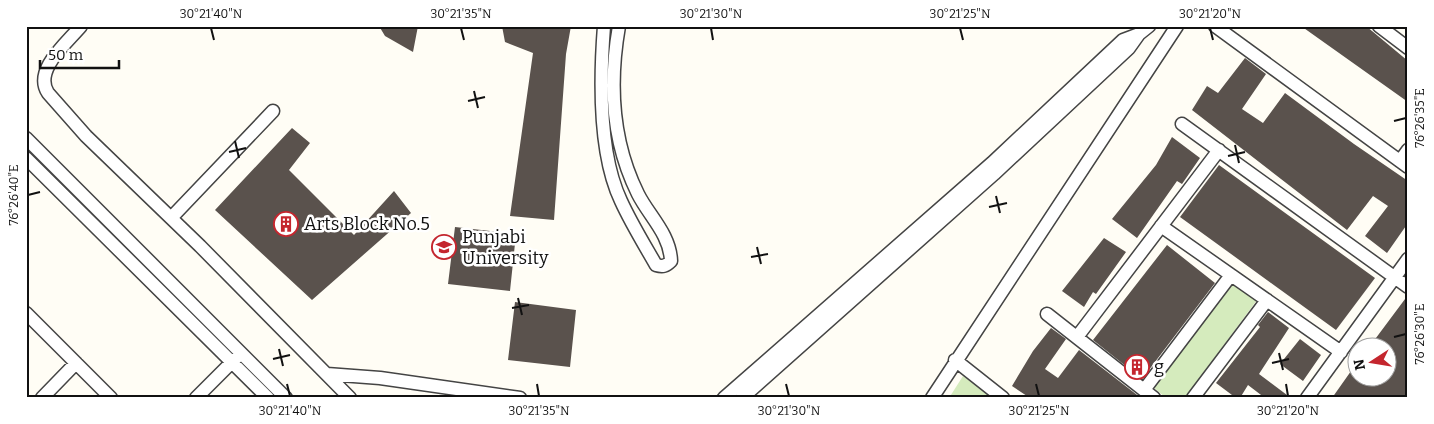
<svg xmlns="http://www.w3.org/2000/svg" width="1434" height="424" viewBox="0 0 1434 424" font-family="Bitter,serif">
<rect width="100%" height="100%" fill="#fffdf5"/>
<path fill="#d5ebbd" d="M1234,283l23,17 -72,98h-19l-13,-11z
M963,376l30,22h-44z"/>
<path fill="#5a524d" d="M379,26h39l-5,26 -28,-16z
M502,26h69l-5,28 -12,166 -44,-4 23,-163 -28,-11z
M1301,26h65l42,35v41z
M1245,58l21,16 -24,35 21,14 22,-30 69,51 54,37v42l-21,30 -22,-17 23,-30 -15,-10 -26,34 -155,-120 15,-24 11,7z
M292,128l18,15 -21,27 65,65 40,-44 17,22 -99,87 -97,-90z
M1172,137l28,21 -18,26 -5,-3 -40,57 -25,-19 44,-54z
M1219,165l156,113 -39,52 -156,-113z
M455,227l61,7 -6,57 -62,-7z
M1104,238l22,14 -30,42 -3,-2 -9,15 -22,-16z
M1167,245l48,38 -73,96 -49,-39z
M1408,295v103h-76l24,-34v12h30v-30h-16z
M515,302l61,8 -6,57 -62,-7z
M1268,312l21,16 -30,46 32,24h-26l-17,-13 -8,13h-4l-20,-15 44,-56 -2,-2z
M1051,328l15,11 -21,30 13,9 21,-28 62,48h-111l-18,-12 21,-35z
M1300,339l21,16 -18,26 -23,-17z"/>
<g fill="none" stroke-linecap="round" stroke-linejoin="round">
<defs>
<path id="minor" d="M81,26c-14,17 -48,44 -33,67l38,43 114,110 150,152
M604,26c-4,52 -6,127 17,175 10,22 23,43 35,64 7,2 10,1 15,-4 -1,-27 -22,-45 -33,-67 -26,-52 -29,-111 -19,-168
M1215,26l193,141
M1379,26l29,22
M1182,124l226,163
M26,138l260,260
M26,158l242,240
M1400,161l8,-11
M171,218l102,-107
M1161,226l180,126
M26,313l85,85
M1047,314l107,84
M1077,337l142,-187
M955,360l48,38
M327,374l53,4 140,20
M1144,390l87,-115
M42,398l34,-35
M196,398l41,-41
M724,398l268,-235 131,-123 16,-6 10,-8
M742,398l252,-224 135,-126 10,-14
M932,398l245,-372
M1193,398l74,-98
M1307,398l101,-139"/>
</defs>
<use href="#minor" stroke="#444" stroke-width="15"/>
<use href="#minor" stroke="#fff" stroke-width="12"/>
</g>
<path fill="none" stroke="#111" stroke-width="2" d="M211,28l3,12M461,28l3,12M711,28l2,12M960,28l3,12M1210,28l3,12M474,91l4,17M468,101l17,-4M1394,121l12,-3M235,141l4,17M1235,145l4,18M229,152l17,-4M1228,156l17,-4M28,195l12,-3M996,196l4,17M989,207l18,-4M757,247l4,17M751,257l17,-3M518,298l4,17M512,308l17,-3M1394,337l12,-3M279,349l4,17M1279,353l4,17M273,359l17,-4M1272,363l17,-4M287,384l3,12M537,384l2,12M786,384l3,12M1036,384l3,12M1286,384l2,12"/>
<defs>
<symbol id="building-ring" viewBox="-11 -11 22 22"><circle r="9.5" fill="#fff" stroke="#c4262e" stroke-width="1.5"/><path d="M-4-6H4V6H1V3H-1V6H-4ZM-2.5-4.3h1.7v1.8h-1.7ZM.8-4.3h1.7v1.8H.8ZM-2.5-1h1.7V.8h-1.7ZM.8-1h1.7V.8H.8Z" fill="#c4262e"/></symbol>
<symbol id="university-ring" viewBox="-11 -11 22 22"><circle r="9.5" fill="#fff" stroke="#c4262e" stroke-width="1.5"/><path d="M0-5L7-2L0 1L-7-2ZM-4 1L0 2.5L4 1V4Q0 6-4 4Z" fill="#c4262e"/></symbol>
</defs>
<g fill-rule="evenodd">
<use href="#building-ring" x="272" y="210" width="28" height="28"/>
<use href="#university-ring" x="430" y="233" width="28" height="28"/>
<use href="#building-ring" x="1123" y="353" width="28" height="28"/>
</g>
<g text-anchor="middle" stroke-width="5" stroke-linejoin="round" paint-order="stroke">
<g font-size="18" fill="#111" stroke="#fff" text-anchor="start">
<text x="304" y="230">Arts Block No.5</text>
<text x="462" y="243">Punjabi<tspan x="462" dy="21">University</tspan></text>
<text x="1154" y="373">g</text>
</g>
</g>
<rect width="1434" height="424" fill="none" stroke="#ffffff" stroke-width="55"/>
<g transform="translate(1372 362) rotate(258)"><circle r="24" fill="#ffffff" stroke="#a0a0a0"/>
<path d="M0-4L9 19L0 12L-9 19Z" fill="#c4262e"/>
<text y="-8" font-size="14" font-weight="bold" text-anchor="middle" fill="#111111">N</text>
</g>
<path d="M40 60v8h79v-8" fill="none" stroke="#111111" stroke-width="2.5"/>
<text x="48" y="60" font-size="15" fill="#111111" stroke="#ffffff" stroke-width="4" paint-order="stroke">50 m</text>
<rect x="28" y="28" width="1378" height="368" fill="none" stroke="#111" stroke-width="2"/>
<g font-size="12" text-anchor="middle" fill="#111">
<text x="211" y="18">30°21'40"N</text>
<text x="461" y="18">30°21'35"N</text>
<text x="711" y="18">30°21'30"N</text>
<text x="960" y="18">30°21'25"N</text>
<text x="1210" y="18">30°21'20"N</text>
<text transform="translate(1420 118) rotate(-90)" y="4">76°26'35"E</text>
<text transform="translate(14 195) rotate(-90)" y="4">76°26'40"E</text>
<text transform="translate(1420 334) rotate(-90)" y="4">76°26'30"E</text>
<text x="290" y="415">30°21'40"N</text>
<text x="539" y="415">30°21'35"N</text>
<text x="789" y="415">30°21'30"N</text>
<text x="1039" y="415">30°21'25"N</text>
<text x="1288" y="415">30°21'20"N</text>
</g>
</svg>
